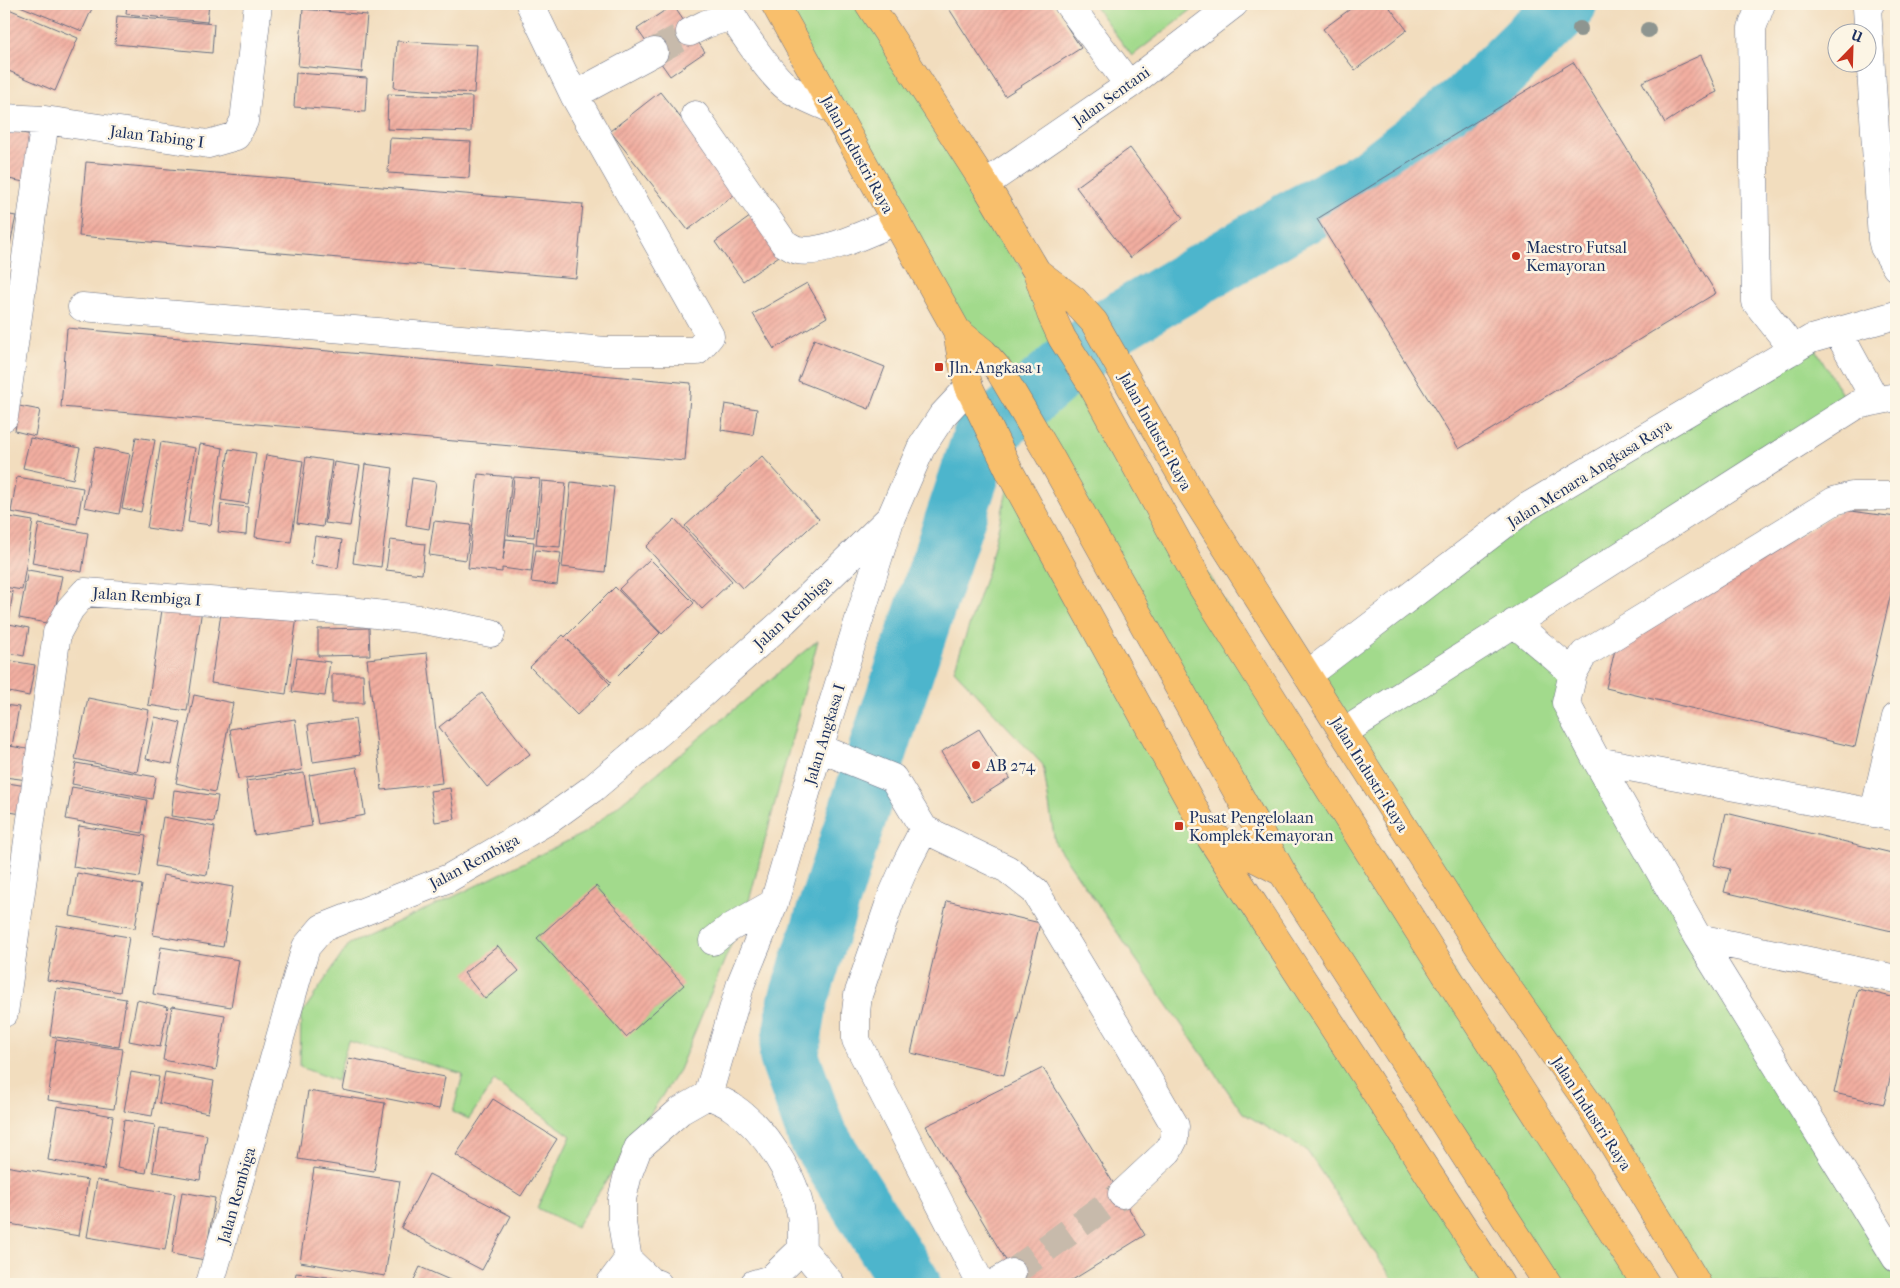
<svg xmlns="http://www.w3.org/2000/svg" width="1900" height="1288" viewBox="0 0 1900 1288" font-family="'IM FELL French Canon',serif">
<defs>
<pattern id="building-hatch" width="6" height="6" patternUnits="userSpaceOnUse" patternTransform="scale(1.25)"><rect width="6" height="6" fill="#f2aea0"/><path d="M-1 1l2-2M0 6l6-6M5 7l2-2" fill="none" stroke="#cf968c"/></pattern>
</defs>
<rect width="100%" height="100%" fill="#fcf5e5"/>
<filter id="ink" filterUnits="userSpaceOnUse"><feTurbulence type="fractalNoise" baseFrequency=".02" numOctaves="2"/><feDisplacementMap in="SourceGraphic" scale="10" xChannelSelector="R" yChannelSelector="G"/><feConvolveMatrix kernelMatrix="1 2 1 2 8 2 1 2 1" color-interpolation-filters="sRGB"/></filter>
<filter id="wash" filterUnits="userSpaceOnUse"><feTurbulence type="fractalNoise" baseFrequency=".0096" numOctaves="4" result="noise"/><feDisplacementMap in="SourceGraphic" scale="20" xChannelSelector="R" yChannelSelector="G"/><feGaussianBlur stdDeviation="1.12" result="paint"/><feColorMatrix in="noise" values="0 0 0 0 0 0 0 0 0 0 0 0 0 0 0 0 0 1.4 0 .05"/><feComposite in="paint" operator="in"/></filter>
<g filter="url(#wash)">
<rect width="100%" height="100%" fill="#f2ddbe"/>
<path fill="#a2da8c" stroke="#5e8475" d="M775,4h94l193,334 584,946h-97l-267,-412 -299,-520z
M1093,4h106l-67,52z
M1813,344l35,61 -335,219 58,50 -7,30 332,554v26h-201l-388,-609 220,-168z
M1011,474l197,360 289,450h-101l-89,-133 -64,-38 -188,-270 -12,-78 -89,-95 35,-103z
M818,640l-69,261 -70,169 -103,157 -39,-19 34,-72 -77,-55 -25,38 -16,-7 10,-38 -115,-33 -11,40 -37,-14 1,-52 48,-71 104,-47 133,-65z"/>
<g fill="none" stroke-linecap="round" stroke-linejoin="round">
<path stroke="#4db5cc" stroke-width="60" d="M911,1284l-94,-149 -28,-79 9,-55 82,-257 102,-306 132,-113 175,-103 78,-42 99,-76 101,-100"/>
</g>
<g id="blocks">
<path fill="url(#building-hatch)" d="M15,4h79l-12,27z
M127,4h82l-2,18 -81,-8z
M302,4h70l-1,6 -69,-3z
M946,4h106l29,44 -76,48z
M1357,4h30l20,26 -52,40 -32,-41z
M673,5l32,47 -35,24 -33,-47z
M4,7l74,31 -23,53 -51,-22z
M303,9l64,6 -5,57 -64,-6z
M117,16l97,8 -2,29 -97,-9z
M397,41l80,4 -3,48 -80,-5z
M1701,55l16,37 -17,8 -35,23 -23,-41z
M1573,62l143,231 -257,156 -142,-230z
M296,73l71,5 -2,34 -71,-5z
M660,92l79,99 -51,39 -78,-99z
M388,94l84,3 -1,35 -84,-3z
M4,130l29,5 -9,47 -20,-4z
M390,138l81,4 -2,36 -81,-5z
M1130,148l53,70 -53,40 -54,-71z
M86,162l497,42 -7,74 -497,-42z
M4,214l12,2 -6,29 -6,-1z
M754,214l28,40 -39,27 -28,-39z
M4,249l5,1 -4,19h-1z
M807,283l20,34 -53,32 -21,-35z
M67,328l624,55 -6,78 -624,-54z
M814,339l71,28 -16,42 -71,-28z
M725,404l32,5 -4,26 -32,-5z
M19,406l21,4 -5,26 -20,-5z
M136,437l19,3 -14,72 -19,-4z
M30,438l50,10 -7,31 -50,-11z
M161,442l34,6 -14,85 -34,-5z
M200,444l23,4 -12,77 -23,-3z
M95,447l35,7 -11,60 -35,-7z
M229,449l27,4 -8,51 -27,-4z
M266,455l37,6 -12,81 -36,-5z
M762,456l57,63 -76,70 -58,-63z
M306,457l26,4 -9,66 -26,-4z
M334,462l26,4 -10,60 -25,-3z
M365,464l28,4 -12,99 -28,-4z
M478,474l34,3 -9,83 3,-21 28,3 -3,30 -29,-4v4l-34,-4z
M17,477l66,11 -6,36 -66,-12z
M514,477l26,2 -6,58 -26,-2z
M412,478l24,4 -7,47 -23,-4z
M542,481l24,2 -6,64 -24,-2z
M571,482l43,5 -9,85 -43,-5z
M221,504l27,3 -2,28 -28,-3z
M1843,510l53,7v55l-41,175 -249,-59 11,-47z
M4,516l29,5 -11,69 -18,-3z
M675,519l57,62 -30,28 -56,-62z
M434,521l37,4 -5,35 -37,-5z
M39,524l49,9 -6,39 -50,-9z
M315,536l27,4 -4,28 -27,-4z
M390,540l35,4 -3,30 -36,-4z
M536,550l25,3 -4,32 -26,-3z
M650,559l44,44 -32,31 -43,-45z
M28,570l34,6 -10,48 -33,-6z
M615,587l45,46 -49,49 -44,-43 43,45 -33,31 -47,-48 33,-32 2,2z
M4,591l9,1 -4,26 -5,-1z
M163,603l39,6 -15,102 -39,-6z
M222,606l75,11 -11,77 -75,-11z
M4,623l25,5 -5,28 -20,-4z
M369,628l1,27 -52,1v-27z
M427,653l15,130 -60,7 -15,-131z
M297,658l33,4 -5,34 -33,-4z
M6,660l29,5 -6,31 -25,-5z
M332,674h31l1,29h-32z
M482,693l48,61 -43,33 -48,-60z
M194,695l39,8 -18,89 -39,-9z
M88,698l61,12 -12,62 -62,-13z
M4,705l15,2 -7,39 -8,-2z
M155,717l26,6 -9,41 -26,-5z
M295,719l7,51 -64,9 -8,-50z
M355,719l5,36 -47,7 -5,-37z
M979,729l31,49 -38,24 -31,-50z
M4,745l29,5 -5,30 -24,-3z
M76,763l80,14 -4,22 -80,-15z
M357,767l8,48 -47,9 -9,-49z
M304,773l8,53 -58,9 -8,-54z
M8,783l24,4 -5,28 -23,-4z
M72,787l75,13 -5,33 -76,-14z
M450,788l5,31 -20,3 -5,-31z
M174,790l44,6 -4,26 -43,-6z
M1726,813l170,41v78l-172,-40 6,-23 -16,-4z
M163,817l52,10 -8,48 -52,-9z
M79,826l67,10 -6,41 -67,-10z
M77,873l65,12 -7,43 -65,-12z
M163,875l70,12 -10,60 -70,-12z
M596,886l88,99 -58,52 -89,-99z
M4,889l6,1 -6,31z
M947,901l93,22 -36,152 -93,-22z
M57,925l72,12 -9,55 -73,-12z
M498,946l21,25 -34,28 -21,-26z
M161,947l78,13 -8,47 -78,-13z
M57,988l69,11 -7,48 -69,-11z
M1858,989l38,9v55l-12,51 -50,-11z
M137,1000l31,7 -8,40 -31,-6z
M172,1006l53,9 -9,55 -53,-10z
M56,1040l67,9 -9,60 -66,-9z
M349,1058l96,19 -6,32 -96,-19z
M1043,1068l102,167 -79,49h-46l-94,-158z
M131,1072l28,5 -7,39 -28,-5z
M165,1072l49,9 -6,32 -49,-10z
M308,1091l77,12 -11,68 -76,-12z
M493,1099l64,40 -36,57 -65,-41z
M57,1106l56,10 -9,54 -56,-10z
M124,1120l31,5 -9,48 -29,-5z
M160,1128l47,7 -7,45 -47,-8z
M5,1166l83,14 -9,56 -75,-13z
M314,1168l86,13 -15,95 -85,-14z
M429,1174l82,42 -29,54 -81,-42z
M97,1180l78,14 -10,56 -78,-13z
M182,1192l33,6 -10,62 -33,-6z
M420,1267l39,17h-47z
M296,1273l72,9 -1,2h-73z"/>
</g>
</g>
<g filter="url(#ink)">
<use href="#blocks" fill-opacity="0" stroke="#666c80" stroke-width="1"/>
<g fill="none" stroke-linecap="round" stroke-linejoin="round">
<path stroke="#c7baab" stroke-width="28" stroke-dasharray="28 14" stroke-linecap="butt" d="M654,52l36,-20
M1012,1273l110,-79"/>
<defs>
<path id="minor" d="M726,4c9,19 45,72 62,84 14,9 31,15 46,22
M1068,4l61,81
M1761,4l-9,24 4,274 38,48
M1870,4l-3,4 15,231 2,8 12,20
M690,32l16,-8 26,-8
M574,95l80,-43
M695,115l89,128c4,2 9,6 14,7 26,5 73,-19 98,-29
M4,118l41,2 163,24 28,-8 8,-15 14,-117
M985,184l144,-99 105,-81
M82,307l524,44h91l13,-15 -136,-241 -44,-91
M1838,332l38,69
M4,417l41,-297
M1896,496h-44l-18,5 -250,153 -11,19 -7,30 31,58 101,177 198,320
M1514,623l59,50
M1307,675l220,-168 284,-168 85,-24
M1344,732l513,-327 39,-8
M819,748l74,30 31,51 83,40 28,22 93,154 47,81 -1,13 -6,12 -46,43
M1597,761l299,56
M1874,813l22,-96
M924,829l-17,33 -15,34 -34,99 -2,17v28l125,244
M1698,938l198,41
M713,941l15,-12 46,-26
M4,1013l53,-380 13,-24 15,-17 265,19 69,8 72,14
M708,1095l33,-112 33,-80 45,-155 72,-231 30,-69 21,-32 27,-29
M802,1249l29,35
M210,1284l89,-313 7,-24 16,-19 127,-50 100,-58 43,-31 69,-58 123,-110 107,-104
M610,1284l18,-24
M658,1284l-8,-3 -22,-21 -6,-37v-24l6,-25 10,-26 42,-37 28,-16c8,4 17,7 24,12 33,22 63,69 69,107 2,12 0,24 1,35l-31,30 -17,5
M993,1284l19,-11"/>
<path id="major" d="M775,4l182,327 26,21 16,18 50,85 233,417 266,412
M869,4l116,180 52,88 14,42 11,24 30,47 109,200 246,391 199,308
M1037,272l37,28 20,22 97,170 291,459 109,156 106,177
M957,331l5,30 7,26 42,87 197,360 292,450
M1210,835l72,37"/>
</defs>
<use href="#minor" stroke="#666c80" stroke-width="29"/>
<use href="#major" stroke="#666c80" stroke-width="29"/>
<use href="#minor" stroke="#fff" stroke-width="28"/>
<use href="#major" stroke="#f8bf6c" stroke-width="28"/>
</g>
<g fill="#8e9590">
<circle cx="1580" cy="29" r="8"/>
<circle cx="1648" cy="30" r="8"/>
</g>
</g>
<g fill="#c8321e" stroke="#fcf5e5" stroke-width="2">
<circle cx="1516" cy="256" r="5"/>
<rect x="934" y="362" width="10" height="10" rx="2.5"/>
<circle cx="976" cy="765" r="5"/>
<rect x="1174" y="821" width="10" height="10" rx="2.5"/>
</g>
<g text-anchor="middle" stroke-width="5" stroke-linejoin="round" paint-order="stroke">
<g font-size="16" fill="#1b2f5e" stroke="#fcf5e5">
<text transform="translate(1111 96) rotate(-36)" y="6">Jalan Sentani</text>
<text transform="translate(157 136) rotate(7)" y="6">Jalan Tabing I</text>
<text transform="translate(858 154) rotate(61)" y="6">Jalan Industri Raya</text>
<text transform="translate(1156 431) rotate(61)" y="6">Jalan Industri Raya</text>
<text transform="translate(1589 473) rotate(-32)" y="6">Jalan Menara Angkasa Raya</text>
<text transform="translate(147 596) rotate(4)" y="6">Jalan Rembiga I</text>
<text transform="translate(792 612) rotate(-43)" y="6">Jalan Rembiga</text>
<text transform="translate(824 734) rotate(-73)" y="6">Jalan Angkasa I</text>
<text transform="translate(1370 774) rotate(58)" y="6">Jalan Industri Raya</text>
<text transform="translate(474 861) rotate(-28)" y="6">Jalan Rembiga</text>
<text transform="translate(1592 1113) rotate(57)" y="6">Jalan Industri Raya</text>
<text transform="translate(236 1195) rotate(-74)" y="6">Jalan Rembiga</text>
</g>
<g font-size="16" fill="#1b2f5e" stroke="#fcf5e5" text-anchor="start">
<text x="1526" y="253">Maestro Futsal<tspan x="1526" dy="18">Kemayoran</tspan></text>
<text x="949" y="373">Jln. Angkasa 1</text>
<text x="986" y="771">AB 274</text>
<text x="1189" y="823">Pusat Pengelolaan<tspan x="1189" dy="18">Komplek Kemayoran</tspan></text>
</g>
</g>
<rect width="1900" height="1288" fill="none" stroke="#fcf5e5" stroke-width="20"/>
<g transform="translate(1852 48) rotate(23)"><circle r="24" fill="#fcf5e5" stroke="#a2a6af"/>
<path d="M0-4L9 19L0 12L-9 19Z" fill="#c8321e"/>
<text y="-8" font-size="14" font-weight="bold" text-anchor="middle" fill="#1b2f5e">U</text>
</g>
</svg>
